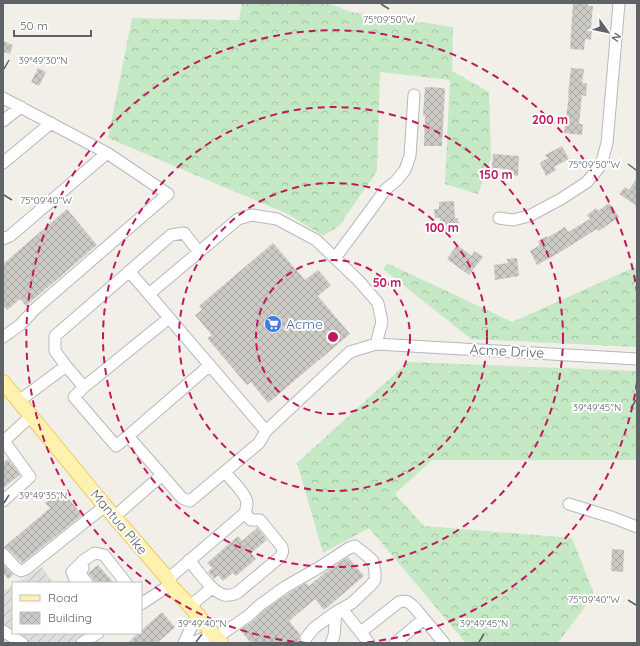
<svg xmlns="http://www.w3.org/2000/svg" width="640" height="646" viewBox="0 0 640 646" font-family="Quicksand,sans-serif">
<defs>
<pattern id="industrial-furrows" width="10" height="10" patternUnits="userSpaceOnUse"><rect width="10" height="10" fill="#e0deda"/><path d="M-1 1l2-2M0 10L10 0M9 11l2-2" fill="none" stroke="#b9b8b5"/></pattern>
<pattern id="forest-crowns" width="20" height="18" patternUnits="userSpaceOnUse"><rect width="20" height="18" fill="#c5e8c5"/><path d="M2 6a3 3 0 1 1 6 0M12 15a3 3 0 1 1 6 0" fill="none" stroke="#a3c0a4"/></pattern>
<pattern id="building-cross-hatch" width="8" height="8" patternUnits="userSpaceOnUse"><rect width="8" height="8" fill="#cccac5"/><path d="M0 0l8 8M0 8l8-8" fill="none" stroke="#a9a8a4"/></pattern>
</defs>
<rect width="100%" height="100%" fill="#f1efe8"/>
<path fill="url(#industrial-furrows)" d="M42,567l11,16h-37z
M13,585v48h77l-15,10h-72v-52z"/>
<path fill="url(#forest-crowns)" d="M242,3h86l23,9 102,15 -1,44 37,21 2,66 -13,36 -33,-10 5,-104 -70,-8 -3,99 -38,55 -16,10 -35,-22 -180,-76 24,-120 107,2z
M387,263l125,59 125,-56v81l-166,-8 -88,-70z
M408,362l229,9v89h-205l-37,34 29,32 148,12 22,56 -36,49h-92l-97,-115 -46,25 -26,-90z"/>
<path fill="url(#building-cross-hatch)" d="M573,3h15v3h5l-2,21 1,1 -1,12 -6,-1 -1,11 -14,-1z
M3,41l10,4 -3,9 -7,-2z
M38,68l8,4 -7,14 -8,-4z
M571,68l13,1 -2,14h5l-1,13 -4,-1 -3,29h4l-1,11 -18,-2 5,-39h-1z
M425,87l20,1 -3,58h-18l1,-30h-2z
M562,146l7,13 -15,8 2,3 -10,6 -6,-13 8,-5 -3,-3z
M493,154l26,2 -1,20 -10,-1v-6l-16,-1z
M637,178v28l-18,-12 6,-7 4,3z
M454,201l1,17h3l1,12 -18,1 -1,-13h-5l-1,-9h5v-7z
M609,203l10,14 -20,14 -2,-2 -40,25 -20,11 -7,-14 10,-6 -2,-4 9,-5v2l18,-11 3,5 22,-13 -3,-4 9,-7 2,3z
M67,209l30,36 -71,61 -6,-7 -13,11 -4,-5v-41z
M273,243l32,37 13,-10 13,15 -13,11 32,38 -82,69 -17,-21 -4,3 -40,-47 5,-3 -17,-20 7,-5 -3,-4z
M457,245l15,11 2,-5 9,6 -14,18 -22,-16z
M517,258l2,18 -24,4 -1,-15 14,-2 -1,-4z
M8,459l12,16 -17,13v-25z
M61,490l21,25 -60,48 -14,-14 -4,-2 46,-39 -5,-5z
M257,528l10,12 -16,13 5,6 -20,17 -3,-3 -10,8 -5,-6 -4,4 -6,-7 4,-4 -5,-5 31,-27 4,5z
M612,549l12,1 -1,22 -12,-1z
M348,557l16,19 -40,34 -9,-11 -26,22 11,13 -1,3v3l2,3h-50l-11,-13 13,-9 11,-11 25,-17 17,-10 3,3 17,-14z
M3,564l10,11 -5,4 -5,-7z
M98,565l16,18h-20l-1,-4 -5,-6z
M162,612l13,15 -18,16h-29l10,-10h3v-2z"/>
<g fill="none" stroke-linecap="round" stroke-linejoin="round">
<defs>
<path id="minor" d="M3,98l104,55
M3,121l18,-14
M3,163l48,-40
M252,215l25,4 39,21 43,41 19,22 4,19 -6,22 -26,8 -84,79 -7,12 -69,58 -8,-3 -54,-62 -12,10 -42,-49 10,-10 -18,-21 -11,-15v-15l116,-101 13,-2 15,19 39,-33z
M499,218l14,2 16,-4 32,-17 26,-17 14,-17 6,-22 12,-140
M3,239l7,-3 97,-83 61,41 -133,115 -15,16 -17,12
M335,258l26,-35 25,-34 10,-8 9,-11 5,-14 4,-61
M129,271l137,160
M149,294l50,-42
M376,344l261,15
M84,387l85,-69
M19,401l47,-35
M128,436l82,-71
M3,501l27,-24 -26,-36 27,-25
M569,504l45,14 23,9
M114,517l48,-42
M3,554l13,14 5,3 5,-2 79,-63
M189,560c9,11 22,31 35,35 5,1 9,0 13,-2l42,-35c4,-4 4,-6 3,-11l-22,-27h-9l-6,-7
M83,568l-3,6 7,9
M168,579l77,-66c1,-3 2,-6 2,-10 -1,-10 -16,-23 -22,-31
M78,583l-4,-6 -2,-5 12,-12 11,-7 9,2 22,28
M141,604l29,-19
M190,606l22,-18
M342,609l27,34
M3,631l19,12
M361,632l38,-30c8,-2 10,0 16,6l29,35
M216,638l32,-22 12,-11 25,-18 35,-20 29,-19 6,-2 10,8 8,7 2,10v9l-4,5 -19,18 -16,9 -22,16 -8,10
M82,643l16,-10
M184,643l13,-28
M192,643l21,-9
M331,643l3,-7 2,-24
M395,643l29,-24"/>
<path id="major" d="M3,382l102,124 63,73 2,6 20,21 31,37"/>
</defs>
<use href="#minor" stroke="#b5b8bc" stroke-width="13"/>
<use href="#major" stroke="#f2c960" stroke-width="16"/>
<use href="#minor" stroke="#fff" stroke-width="11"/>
<use href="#major" stroke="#fff2af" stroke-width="14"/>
</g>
<path fill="none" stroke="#5f6368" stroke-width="1.5" d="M381,4l8,5M4,69l5,-9M628,164l8,6M4,195l8,5M631,408l5,-8M4,503l5,-8M628,600l8,5M196,642l6,-8M479,642l5,-8"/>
<g fill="none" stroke="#c2185b" stroke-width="2" stroke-dasharray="7 5">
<circle cx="333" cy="337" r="77"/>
<circle cx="333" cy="337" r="154"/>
<circle cx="333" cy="337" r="230"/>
<path d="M637 382A307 307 0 0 1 360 643M306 643A307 307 0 1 1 637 292"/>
</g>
<defs>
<symbol id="supermarket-disc" viewBox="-11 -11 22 22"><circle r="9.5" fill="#3f7fe0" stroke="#fff"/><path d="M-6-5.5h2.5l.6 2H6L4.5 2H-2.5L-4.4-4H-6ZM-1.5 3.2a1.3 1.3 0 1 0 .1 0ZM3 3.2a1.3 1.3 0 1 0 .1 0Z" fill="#fff"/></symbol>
</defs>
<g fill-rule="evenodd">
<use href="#supermarket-disc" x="263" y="314" width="20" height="20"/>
</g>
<g text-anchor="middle" stroke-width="4" stroke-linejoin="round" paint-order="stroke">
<g font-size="14" fill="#366cbe" stroke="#fff" text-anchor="start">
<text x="286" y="329">Acme</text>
</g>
<g font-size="14" fill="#5f6368" stroke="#fff">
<text transform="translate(507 351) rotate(3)" y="5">Acme Drive</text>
<text transform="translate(119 522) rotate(50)" y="5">Mantua Pike</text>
</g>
</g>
<g font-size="10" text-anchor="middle" fill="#5f6368" stroke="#fff" stroke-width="4" stroke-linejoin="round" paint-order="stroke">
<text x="389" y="23">75°09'50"W</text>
<text x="43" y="64">39°49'30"N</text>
<text x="594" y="168">75°09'50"W</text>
<text x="46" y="204">75°09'40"W</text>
<text x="597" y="411">39°49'45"N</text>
<text x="43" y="499">39°49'35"N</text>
<text x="594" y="603">75°09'40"W</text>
<text x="202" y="627">39°49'40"N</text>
<text x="484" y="627">39°49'45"N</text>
</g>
<circle cx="333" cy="337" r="6" fill="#c2185b" stroke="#fff" stroke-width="2"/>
<g font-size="12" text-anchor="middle" font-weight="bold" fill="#c2185b" stroke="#fff" stroke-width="4" stroke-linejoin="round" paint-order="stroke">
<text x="550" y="124">200 m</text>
<text x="496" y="179">150 m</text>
<text x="442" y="232">100 m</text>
<text x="387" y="287">50 m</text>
</g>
<rect width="640" height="646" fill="none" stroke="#5f6368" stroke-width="8"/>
<rect x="12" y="582" width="130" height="52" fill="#ffffff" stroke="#bfc1c3"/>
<rect x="20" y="595" width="20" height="6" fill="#fff2af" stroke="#bfc1c3"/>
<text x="48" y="602" font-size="12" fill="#5f6368">Road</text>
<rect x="20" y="612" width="20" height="12" fill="url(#building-cross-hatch)" stroke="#bfc1c3"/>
<text x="48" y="622" font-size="12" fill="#5f6368">Building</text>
<g transform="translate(608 32) rotate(123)" stroke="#ffffff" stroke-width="3" paint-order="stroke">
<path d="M0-3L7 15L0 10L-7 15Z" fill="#5f6368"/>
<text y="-6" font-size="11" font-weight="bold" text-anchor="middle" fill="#5f6368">N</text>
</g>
<path d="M14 30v6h77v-6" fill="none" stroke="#5f6368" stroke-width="2"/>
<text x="20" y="30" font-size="12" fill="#5f6368" stroke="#ffffff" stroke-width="3" paint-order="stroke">50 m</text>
</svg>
